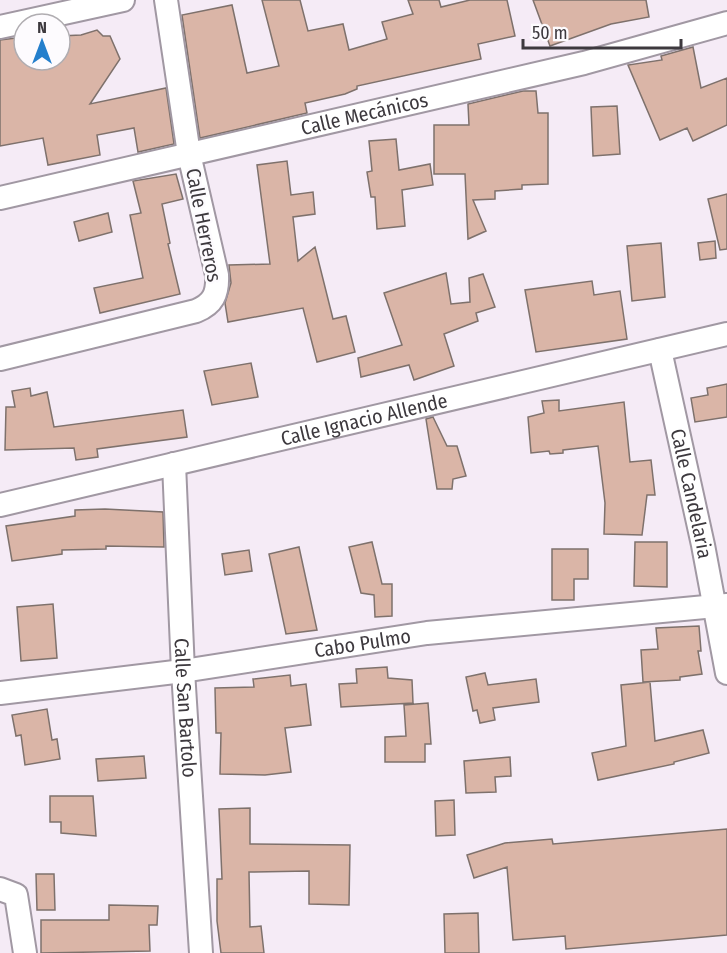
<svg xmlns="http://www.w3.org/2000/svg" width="727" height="953" viewBox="0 0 727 953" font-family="'Fira Sans Condensed',sans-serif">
<rect width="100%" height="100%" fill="#f5ebf6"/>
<path fill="#dab5a7" stroke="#7e716c" stroke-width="1.5" d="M262,0h38l8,31 35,-7 6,26 38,-11 -5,-17 31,-8 -5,-14h31l2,7 29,-7h37l8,36 -37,8 3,15 -124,27v3l-12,5 -40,9 2,10 -107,25 -18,-123 50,-10 15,68 32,-7z
M533,0h113l3,17 -38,7 -61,22z
M97,30l6,6h7l10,23 -30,45 76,-16 8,56 -36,8 -4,-24 -37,7 3,20 -52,10 -5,-27 -43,8v-106l24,-3v23h36v-24l21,-1z
M693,47l8,41 26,-10v47l-34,16 -6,-13 -27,12 -32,-75 34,-5 -1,-4z
M523,91h13l2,22h10v71l-26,1v4l-27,2v8l-22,1 13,31 -18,8 -3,-65h-31v-49h35l-1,-21z
M617,106l3,48 -27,2 -2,-49z
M396,139l3,31 31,-6 3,21 -31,5 3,36 -28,3 -2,-32h-4l-4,-25 5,-1 -3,-30z
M287,161l4,34 22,-3 2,22 -22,3 5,44 17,-14 18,72 13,-3 9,36 -38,10 -14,-54 -75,14 -3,-19 6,-20 -2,-18 41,-1 -13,-99z
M176,174l7,25 -21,5 8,39 -2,1 12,50 -80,19 -6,-25 49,-10 -13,-63 11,-2 -8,-32z
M727,194v55l-7,1 -12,-51z
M108,213l4,19 -33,9 -5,-19z
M715,241l1,17 -16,2 -2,-17z
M661,243l4,54 -33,4 -5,-55z
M446,273l5,31 19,-2 -1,-24 14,-4 12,33 -19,6 2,8 -34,13 10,32 -40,14 -5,-15 -48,12 -3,-19 44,-13 -18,-52z
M592,281l2,14 26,-4 7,48 -91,13 -11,-62z
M251,363l7,34 -46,8 -8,-34z
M727,384v33l-32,5 -4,-24 17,-3 -1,-7z
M30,388l1,8 16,-4 7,35 129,-17 4,27 -90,12 1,8 -22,3 -2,-12 -69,2 1,-43h9l-3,-16z
M559,400v11l65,-9 6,60 21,-2 4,35h-8l-5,40 -38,-1 1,-31 -7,-57 -35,4v3l-13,1 -1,-3 -18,2 -3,-36 16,-4 -2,-12z
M433,417l14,29h10l9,30 -13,3 -1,10h-15l-11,-70z
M105,509l58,3 1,35 -58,-1v3l-44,1v4l-50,7 -6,-35 69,-10v-6z
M372,542l10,42h10v32l-17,1 -1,-22 -13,-2 -12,-46z
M635,542h32v45l-33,-1z
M299,547l18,83 -31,4 -17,-80z
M552,549h36v30h-14v21h-22z
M249,550l3,21 -27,4 -3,-21z
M53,604l4,54 -36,3 -4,-54z
M699,626l2,25h-3l4,23 -22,3v3l-37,2 -2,-32 17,-1 -2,-21z
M387,667l1,11 24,2 1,23 -72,4 -2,-23 18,-1 -1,-14z
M485,673l3,12 48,-6 3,23 -46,6 2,12 -15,3 -3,-13 -4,1 -7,-34z
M290,675l1,11 15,-2 5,41 -26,3 6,44 -26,3 -45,-1 1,-41h-5l-1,-45 39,-1 -1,-8z
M650,682l5,59 48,-11 6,23 -35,9v2l-76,16 -6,-27 34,-7 -5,-61z
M428,703l3,41h-6v18h-40v-25l21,-1 -2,-31z
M47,709l5,31 5,-1 3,20 -35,6 -4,-30 -5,1 -4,-21z
M144,756l2,22 -48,3 -2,-22z
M510,757l1,19 -16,1 1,15 -30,1 -2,-32z
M50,796h43l3,40 -35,-3v-11h-11z
M454,800l1,35 -19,1 -1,-35z
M250,808v36l100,1 -1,60 -40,-1v-33l-60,1 1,55 11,-1 3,27h-43l-4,-32v-42h5l-3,-70z
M727,829v106l-161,14 -1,-13 -52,4 -6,-73 -33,11 -7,-23 38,-12 47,-4 1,5z
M36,874h18l1,36h-18z
M109,905l49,1 -1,19h-8l1,26 -109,2v-33h68z
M478,913l1,40h-34l-1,-39z"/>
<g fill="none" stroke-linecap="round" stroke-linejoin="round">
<defs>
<g id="minor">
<path d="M0,27l123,-27"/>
<path id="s1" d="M0,198l584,-135 143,-40"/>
<path id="s2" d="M660,350l43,195 24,128"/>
<path d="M0,359l196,-48c17,-7 22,-17 21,-36l-28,-121 -23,-154"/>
<path id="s3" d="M174,464l9,207 18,282"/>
<path id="s4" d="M0,505l727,-171"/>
<path id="s5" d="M0,693l183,-22 244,-38 300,-28"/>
<path d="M0,889l16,6 9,58"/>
</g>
</defs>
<use href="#minor" stroke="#a198a3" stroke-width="26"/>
<use href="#minor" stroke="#fff" stroke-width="22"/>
</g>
<g text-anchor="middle" stroke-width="5" stroke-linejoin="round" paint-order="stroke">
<g font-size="20" fill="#3d393e" stroke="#fdfbfe">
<text dy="7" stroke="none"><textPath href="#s1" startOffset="374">Calle Mecánicos</textPath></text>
<text transform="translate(204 225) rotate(79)" y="7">Calle Herreros</text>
<text dy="7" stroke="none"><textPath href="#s4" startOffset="374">Calle Ignacio Allende</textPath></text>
<text dy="7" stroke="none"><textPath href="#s2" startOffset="147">Calle Candelaria</textPath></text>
<text dy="7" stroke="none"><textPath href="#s5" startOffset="366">Cabo Pulmo</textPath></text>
<text dy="7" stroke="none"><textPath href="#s3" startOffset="244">Calle San Bartolo</textPath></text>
</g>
</g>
<g transform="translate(42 42)"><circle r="28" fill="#fdfbfe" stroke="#b0adb1" stroke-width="1.5"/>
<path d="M0-4.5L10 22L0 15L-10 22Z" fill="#247fcc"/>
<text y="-9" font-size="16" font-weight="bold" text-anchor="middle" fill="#3d393e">N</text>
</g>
<path d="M523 39v9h158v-9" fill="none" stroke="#3d393e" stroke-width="3"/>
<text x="532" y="39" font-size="18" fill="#3d393e" stroke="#fdfbfe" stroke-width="4.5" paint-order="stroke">50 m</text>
</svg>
